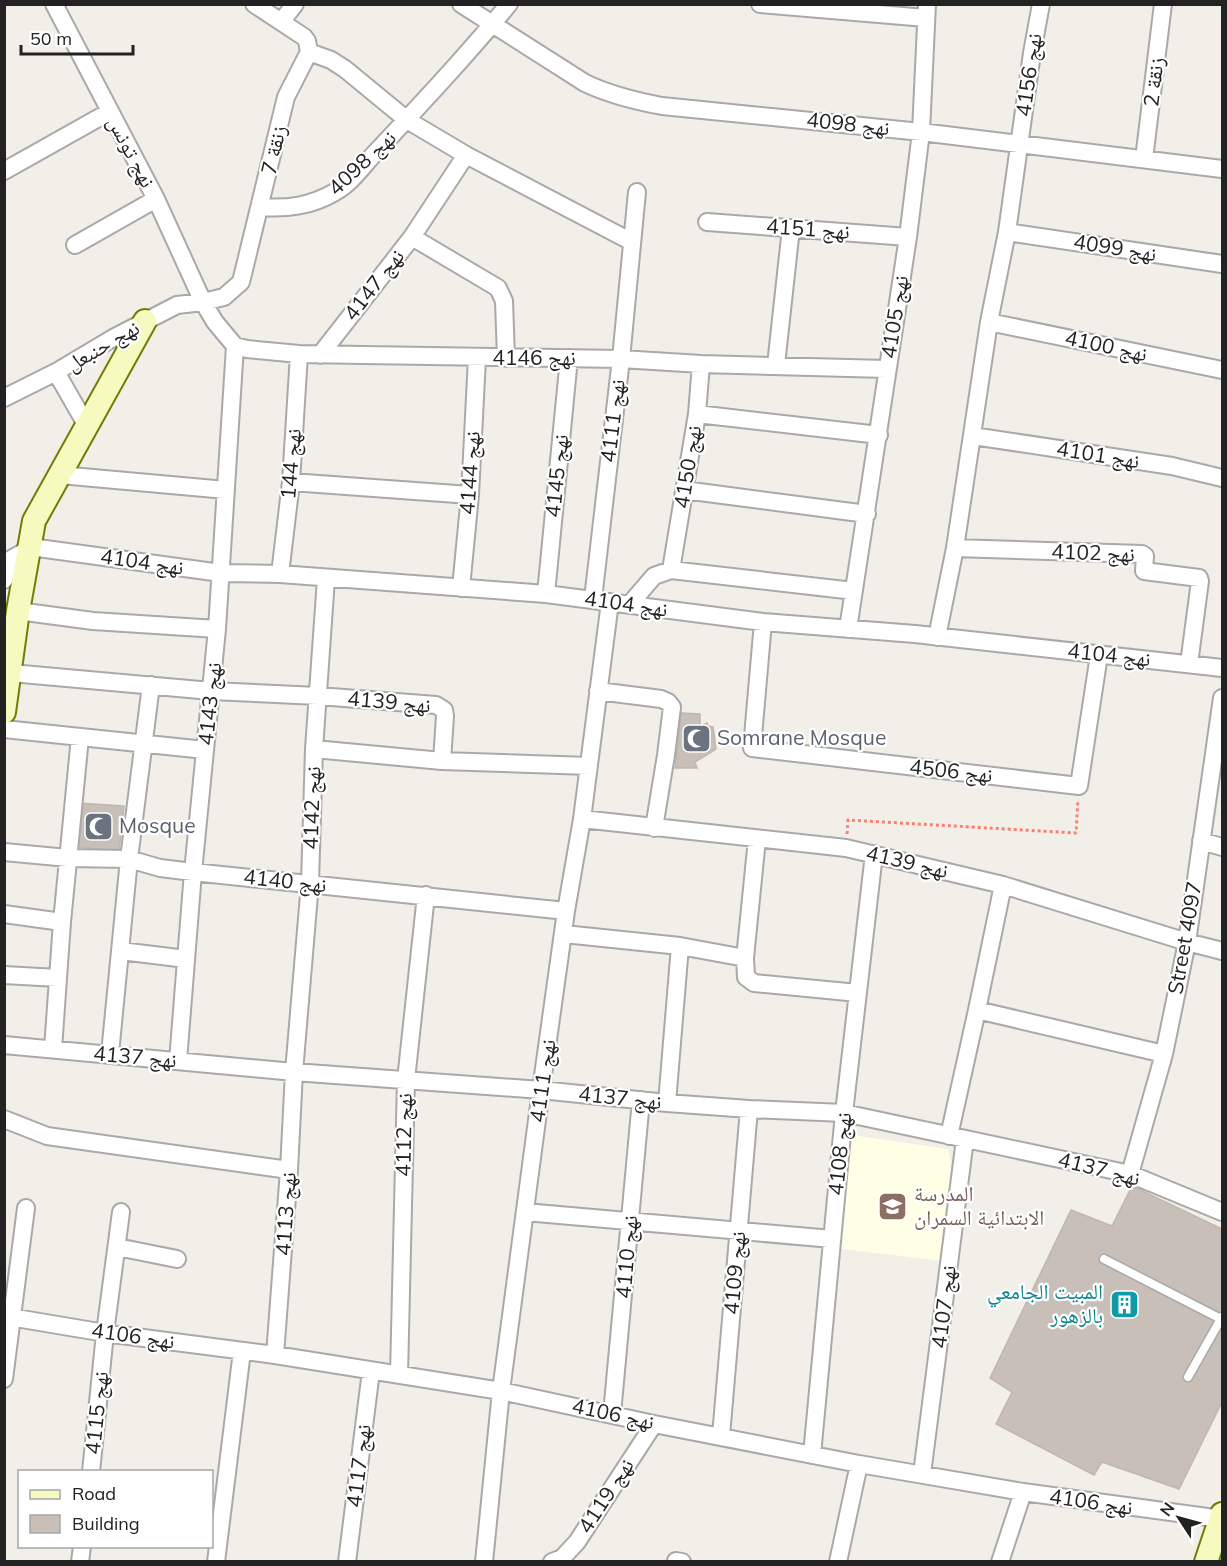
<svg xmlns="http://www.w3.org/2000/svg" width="1227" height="1566" viewBox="0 0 1227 1566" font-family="Mulish,'Noto Naskh Arabic',sans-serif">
<rect width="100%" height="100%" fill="#f2efe9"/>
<path fill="#ffffe5" d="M845,1134l103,15 3,15 -9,97 -108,-13z"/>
<path fill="#c7bfb8" stroke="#c4b6ab" stroke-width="1.5" d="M681,713l19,1v12l7,-3 1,3 5,1 3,22 -21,13 2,6h-22z
M77,803l47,3 -5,46 -46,-6z
M1132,1186l90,43v173l-43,87 -77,-27 -8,13 -98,-51 16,-32 -22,-14 81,-168 41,16z"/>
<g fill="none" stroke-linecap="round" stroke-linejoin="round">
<defs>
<path id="lane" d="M1104,1259l117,60
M1188,1377l34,-60"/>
<path id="street" d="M54,4l102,195 47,103 12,20 20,24 12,3 52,5 322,5 80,5 186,5
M461,4l124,79c25,12 50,18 77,23l259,26 301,37
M760,4l166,14
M281,22l14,-18
M309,52l22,8 14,9 62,51 59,35 166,87
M1144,159l19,-155
M4,171l105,-59
M260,207c28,2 51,-1 75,-15 17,-9 29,-28 42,-41 45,-48 90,-96 132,-147
M707,222l201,15
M1007,232l215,32
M412,237l54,-82
M75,245l81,-46
M989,322l233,48
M320,355l92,-118 86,51 6,13 2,57
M776,365l15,-137
M56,372l31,54
M4,398l52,-26 57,-34 64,-33 26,-3 21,-5 17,-15 45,-185 23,-45 -2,-11 -3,-4 -50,-33
M697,414l182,21
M973,436l199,30 50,12
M60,475l166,15
M291,482l179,13
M684,490l183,24
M955,548l187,6 3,2 -1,15 55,7 1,3 -11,83
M4,563l25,-14 9,-1 183,25 59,1 266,20 217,28 152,12 307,34
M671,570l26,-156 4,-50
M280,574l11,-92 8,-128
M4,580l12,-23
M461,588l9,-93 7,-137
M546,594l23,-236
M593,599l28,-240 16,-167
M630,604l24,-28 17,-6 183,21
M18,611l75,10 124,8
M763,622l-11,126 327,38 20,-131
M848,629l60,-392 13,-105 6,-128
M937,637l18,-89 34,-226 18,-90 25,-179 9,-49
M11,673l200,18 107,5 118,9 8,5 1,6 -3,45
M598,691l63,8 7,3 4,5 -6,48 -12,73
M4,729l201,21
M314,749l128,12 147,5
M582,819l264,29 157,37 184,57 35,9
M1201,841l21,6
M4,852l64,6 61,1 31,9 33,4 373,39
M4,914l58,8
M564,934l116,12 65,12 1,19 8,6 104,10
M121,951l65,8
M745,958l12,-119
M4,975l54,3
M977,1010l187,44
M4,1045l290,27 247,18 126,13 82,6 95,4 286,61 92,38
M53,1049l9,-127 18,-185
M110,1054l19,-195 22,-174
M178,1061l15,-189 24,-243 18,-283
M667,1103l13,-157
M4,1119l43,17 242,34
M949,1136l28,-126 26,-125
M1130,1174l34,-120 23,-112 35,-244
M525,1212l307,27
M117,1247l60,12
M4,1316l101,17 170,22 226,36 153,33 205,40 164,28 199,27
M275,1355l14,-185 5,-98 16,-189 4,-134 12,-170
M399,1375l7,-295 20,-185
M4,1379l22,-171
M612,1414l29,-314
M721,1436l28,-327
M812,1455l32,-342 30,-259
M91,1472l14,-139 16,-121
M922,1474l43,-335
M676,1561l6,1
M80,1562l2,-16
M216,1562l26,-211
M347,1562l24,-191
M484,1562l17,-171 40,-301 25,-179 16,-92 28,-217
M552,1562l10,-4 15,-16 77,-118
M838,1562l21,-98
M1000,1562l23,-70"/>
<path id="secondary" d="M4,712l14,-101 16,-90 111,-200
M1206,1562l16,-48"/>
</defs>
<use href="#lane" stroke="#a9a9a9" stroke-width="11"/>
<use href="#street" stroke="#a9a9a9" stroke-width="20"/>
<use href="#secondary" stroke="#707d05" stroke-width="26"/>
<path stroke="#fa8072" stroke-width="3" stroke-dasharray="3 3" stroke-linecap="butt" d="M847,834l1,-14 228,13 2,-33"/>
<use href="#lane" stroke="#fff" stroke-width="8"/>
<use href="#street" stroke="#fff" stroke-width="16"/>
<use href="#secondary" stroke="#f7fabf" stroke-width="22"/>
</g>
<defs>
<symbol id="mosque-square" viewBox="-11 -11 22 22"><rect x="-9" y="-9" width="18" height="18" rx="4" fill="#6b7280" stroke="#fff"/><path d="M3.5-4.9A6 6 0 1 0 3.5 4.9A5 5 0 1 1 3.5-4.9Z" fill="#fff"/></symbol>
<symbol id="school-square" viewBox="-11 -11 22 22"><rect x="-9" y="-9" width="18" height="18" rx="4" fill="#8d6e63" stroke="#fff"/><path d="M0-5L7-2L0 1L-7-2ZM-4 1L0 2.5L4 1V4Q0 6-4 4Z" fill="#fff"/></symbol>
<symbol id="building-square" viewBox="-11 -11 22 22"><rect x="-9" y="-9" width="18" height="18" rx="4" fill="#0f9aa8" stroke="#fff"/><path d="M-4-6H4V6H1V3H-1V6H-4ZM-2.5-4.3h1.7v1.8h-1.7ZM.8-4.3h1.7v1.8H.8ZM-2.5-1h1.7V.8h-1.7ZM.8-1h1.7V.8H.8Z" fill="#fff"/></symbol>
</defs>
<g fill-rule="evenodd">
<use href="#mosque-square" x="680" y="722" width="33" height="33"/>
<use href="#mosque-square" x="82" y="810" width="33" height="33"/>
<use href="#school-square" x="876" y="1190" width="33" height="33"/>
<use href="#building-square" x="1108" y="1288" width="33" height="33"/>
</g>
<g text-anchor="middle" stroke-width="4.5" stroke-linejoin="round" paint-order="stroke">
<g font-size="21" fill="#222" stroke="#fff">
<text transform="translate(1029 75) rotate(-82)" y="7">نهج 4156</text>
<text transform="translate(1154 82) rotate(-83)" y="7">زنقة 2</text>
<text transform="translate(848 124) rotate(6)" y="7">نهج 4098</text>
<text transform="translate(274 150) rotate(-77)" y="7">زنقة 7</text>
<text transform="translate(131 152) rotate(62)" y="7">نهج تونس</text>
<text transform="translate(362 163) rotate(-43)" y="7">نهج 4098</text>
<text transform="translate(808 229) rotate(4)" y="7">نهج 4151</text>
<text transform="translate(1115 248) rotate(9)" y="7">نهج 4099</text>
<text transform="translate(374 285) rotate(-52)" y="7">نهج 4147</text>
<text transform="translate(895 317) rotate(-81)" y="7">نهج 4105</text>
<text transform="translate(103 346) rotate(-30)" y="7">نهج حنبعل</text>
<text transform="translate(1106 346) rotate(12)" y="7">نهج 4100</text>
<text x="534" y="365">نهج 4146</text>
<text transform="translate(613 421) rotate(-83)" y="7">نهج 4111</text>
<text transform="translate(1098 455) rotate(9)" y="7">نهج 4101</text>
<text transform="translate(291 464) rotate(-85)" y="7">نهج 144</text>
<text transform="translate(688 467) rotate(-81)" y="7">نهج 4150</text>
<text transform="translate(470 473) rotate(-86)" y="7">نهج 4144</text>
<text transform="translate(557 476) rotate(-84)" y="7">نهج 4145</text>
<text transform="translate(1093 553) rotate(2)" y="7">نهج 4102</text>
<text transform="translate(142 562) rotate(8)" y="7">نهج 4104</text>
<text transform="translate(626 604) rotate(8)" y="7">نهج 4104</text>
<text transform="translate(1109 655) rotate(6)" y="7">نهج 4104</text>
<text transform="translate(389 702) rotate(5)" y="7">نهج 4139</text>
<text transform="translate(210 704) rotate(-84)" y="7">نهج 4143</text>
<text transform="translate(951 771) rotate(6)" y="7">نهج 4506</text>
<text transform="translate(312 808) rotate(-88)" y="7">نهج 4142</text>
<text transform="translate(907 862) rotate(13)" y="7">نهج 4139</text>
<text transform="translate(285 881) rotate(6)" y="7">نهج 4140</text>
<text transform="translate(1185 938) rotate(-80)" y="7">Street 4097</text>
<text transform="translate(135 1057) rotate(5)" y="7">نهج 4137</text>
<text transform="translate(543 1081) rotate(-82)" y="7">نهج 4111</text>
<text transform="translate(620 1098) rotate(6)" y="7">نهج 4137</text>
<text transform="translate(404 1135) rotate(-89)" y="7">نهج 4112</text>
<text transform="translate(840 1154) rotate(-84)" y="7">نهج 4108</text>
<text transform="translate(1099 1169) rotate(14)" y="7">نهج 4137</text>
<text transform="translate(286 1214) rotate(-86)" y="7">نهج 4113</text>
<text transform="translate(627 1257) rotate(-85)" y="7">نهج 4110</text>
<text transform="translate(735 1273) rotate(-85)" y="7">نهج 4109</text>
<text transform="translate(944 1307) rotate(-83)" y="7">نهج 4107</text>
<text transform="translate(133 1336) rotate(8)" y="7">نهج 4106</text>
<text transform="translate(97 1413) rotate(-84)" y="7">نهج 4115</text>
<text transform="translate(613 1414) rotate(12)" y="7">نهج 4106</text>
<text transform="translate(359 1466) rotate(-83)" y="7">نهج 4117</text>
<text transform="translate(606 1496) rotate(-57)" y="7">نهج 4119</text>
<text transform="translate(1091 1502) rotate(8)" y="7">نهج 4106</text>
</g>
<g font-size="21" fill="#5b616d" stroke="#fff" text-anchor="start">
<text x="717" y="745">Somrane Mosque</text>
<text x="119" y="833">Mosque</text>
</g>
<g font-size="21" fill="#785e54" stroke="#fff" text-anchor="start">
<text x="914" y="1201">المدرسة<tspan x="914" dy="24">الابتدائية السمران</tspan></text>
</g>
<g font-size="21" fill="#0d838f" stroke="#fff" text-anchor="end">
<text x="1103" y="1299">المبيت الجامعي<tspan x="1103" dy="24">بالزهور</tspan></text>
</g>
</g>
<rect width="1227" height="1566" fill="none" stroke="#222222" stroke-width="12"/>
<rect x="18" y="1470" width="195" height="78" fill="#ffffff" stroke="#a7a7a7" stroke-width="1.5"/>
<rect x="30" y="1490" width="30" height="9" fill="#f7fabf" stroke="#a7a7a7" stroke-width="1.5"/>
<text x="72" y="1500" font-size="18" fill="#222222">Road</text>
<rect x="30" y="1515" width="30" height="18" fill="#c7bfb8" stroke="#a7a7a7" stroke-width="1.5"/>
<text x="72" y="1530" font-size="18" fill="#222222">Building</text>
<g transform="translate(1179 1518) rotate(306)" stroke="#ffffff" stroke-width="4.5" paint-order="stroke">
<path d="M0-4.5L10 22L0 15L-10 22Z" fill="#222222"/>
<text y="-9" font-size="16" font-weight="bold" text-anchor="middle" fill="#222222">N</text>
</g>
<path d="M21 45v9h112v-9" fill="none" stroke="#222222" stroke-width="3"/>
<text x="30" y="45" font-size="18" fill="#222222" stroke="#ffffff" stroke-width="4.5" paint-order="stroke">50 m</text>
</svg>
